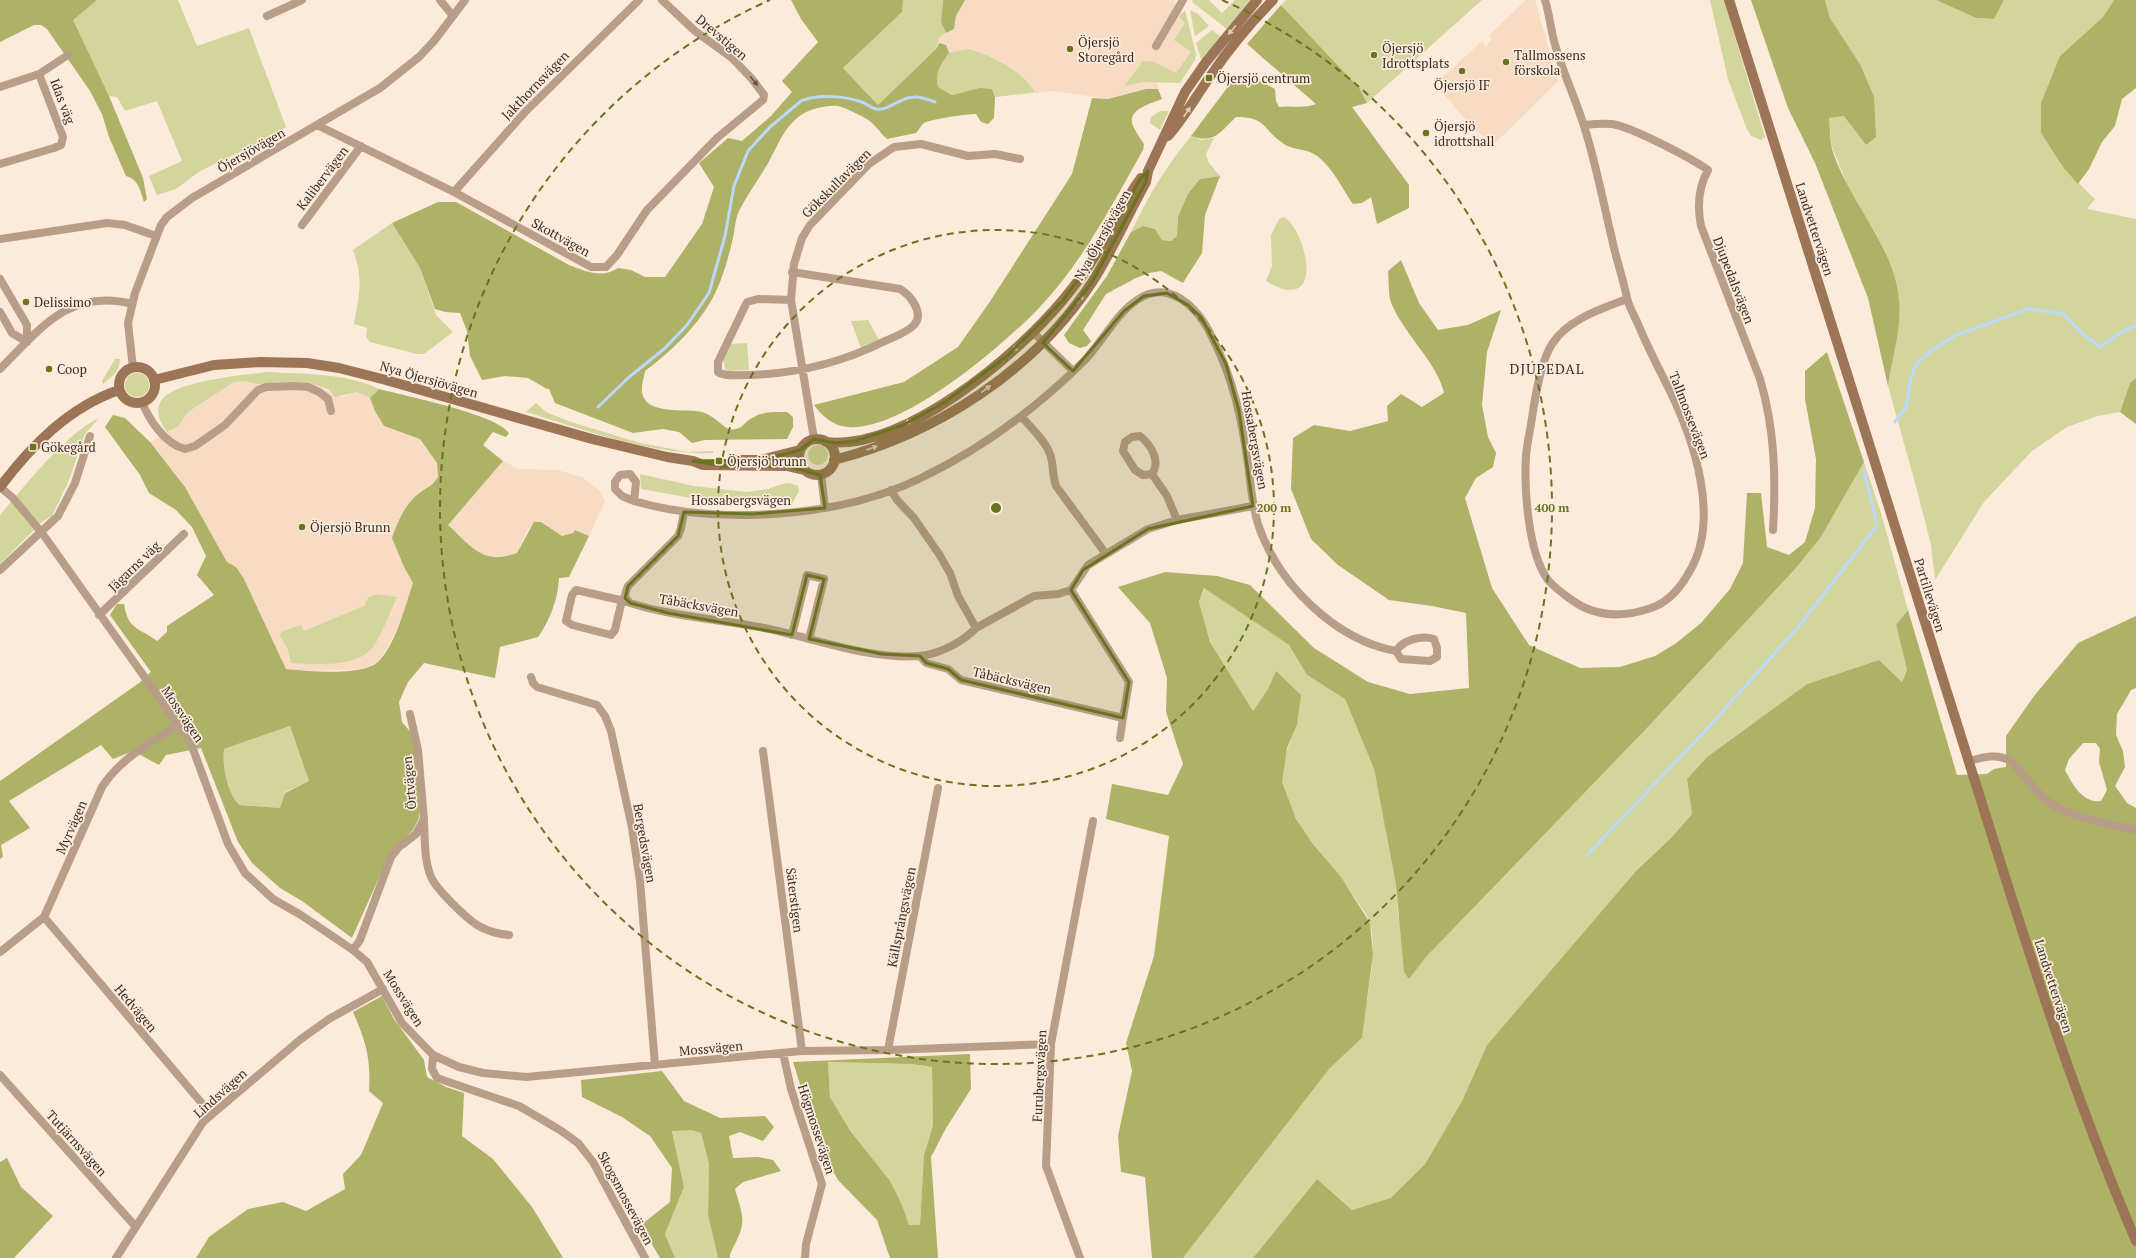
<svg xmlns="http://www.w3.org/2000/svg" width="2136" height="1258" font-family="'PT Serif',serif">
  <style>
    .built { fill: #f7dbc3 }
    .green { fill: #d2d69d }
    .forest { fill: #adb267; fill-rule: evenodd }
    .lines { fill: none; stroke-linecap: round; stroke-linejoin: round }
    .stream { stroke: #bdd8fd; stroke-width: 3 }
    .street { stroke: #b89d88; stroke-width: 8 }
    .secondary { stroke: #9c7556; stroke-width: 10 }
    .oneway { fill: #e4cdba }
    .oneway2 { fill: #64564a }
    .marked { fill: #6a741e; fill-opacity: 0.2; stroke: #6a741e; stroke-width: 3; stroke-linejoin: round }
    .ring { fill: none; stroke: #6a741e; stroke-width: 2; stroke-dasharray: 7 5 }
    .poi-dot { fill: #6a741e; stroke: #fceadb; stroke-width: 1.5 }
    .labels { text-anchor: middle; stroke-width: 3.5; stroke-linejoin: round; paint-order: stroke }
    .street-label { font-size: 13px; fill: #372f28; stroke: #fceadb }
    .poi-label { font-size: 13px; fill: #372f28; stroke: #fceadb; text-anchor: start }
    .neighbourhood-label { font-size: 14px; letter-spacing: 1px; fill: #372f28; stroke: #fceadb }
    .centre { fill: #6a741e; stroke: #fceadb; stroke-width: 2 }
    .ring-label { font-size: 12px; text-anchor: middle; font-weight: bold; fill: #6a741e; stroke: #fceadb; stroke-width: 3.5; stroke-linejoin: round; paint-order: stroke }
  </style>
  <rect width="100%" height="100%" fill="#fceadb"/>
  <!-- built -->
  <path class="built" d="M965,0H1173L1184,14L1194,58L1184,74L1157,83L1158,89H1146L1108,99L1053,91L995,97L992,89L939,67L941,45L939,43V38L954,29L956,16Z
    M1526,0H1535L1558,81L1494,144L1476,131L1439,89L1445,84L1442,78L1482,41L1486,46L1492,40L1489,35Z
    M244,381L257,384L295,382L313,384L341,397L357,392L370,398L375,411L403,431L420,439L437,463L438,477L432,487L422,491L400,516L392,538L404,567L413,583L402,618L389,644L378,662L363,669L309,671L286,669L244,579L236,567L227,562L185,487L150,442L178,427L188,412L234,382Z
    M503,461L519,469L557,470L582,477L599,490L605,501L589,536L575,530L573,533L562,536L553,530L528,528L517,553L505,557L490,558L478,553L448,525Z"/>
  <!-- green -->
  <path class="green" d="M97,0H178L197,46L249,28L286,127L269,138L200,171L176,189L157,195L149,176L182,161L157,101L125,111L117,97L109,96L72,19Z
    M903,0H943L941,22L946,33L939,38L937,48L878,105L843,68L902,12Z
    M1193,0H1209L1222,13L1235,0H1250L1227,29L1192,2Z
    M1286,0H1482L1367,103L1360,89L1281,5Z
    M1710,0H1724L1765,137L1761,140L1751,136L1746,127L1728,79Z
    M1825,0H1936L1976,18L1994,19L2003,0H2114L2103,17L2060,56L2041,133C2057,157 2073,179 2095,199L2087,209L2136,219V378L2130,383L2120,412L2098,416L2067,427L2032,451L1984,502L1935,580L1931,545L1917,490L1888,386L1899,320V298L1891,267L1877,235L1849,189L1832,147L1829,118L1844,115L1866,145L1860,64L1830,18Z
    M1185,10L1196,54L1195,60L1180,83L1143,82L1124,86L1143,61L1154,62L1176,73L1191,52L1174,40L1185,23L1179,17Z
    M1190,10L1198,14L1209,26L1195,36Z
    M1212,30L1221,37L1201,59L1196,43Z
    M968,49C992,55 1022,71 1035,92L995,97L992,89L963,92L952,95L938,87C935,72 941,64 949,53Z
    M1160,111H1169L1160,130L1150,123L1151,117Z
    M1191,136L1201,140L1214,138L1206,154L1209,163L1220,176L1200,179L1178,217L1177,237L1171,241L1162,240L1155,229L1143,226L1131,232C1149,195 1165,168 1191,136Z
    M1284,217C1304,229 1323,299 1283,289C1277,287 1271,284 1266,281L1272,266L1271,235L1279,219Z
    M392,223L420,268L436,315L453,332L424,354H417L370,342L366,337L367,328L354,324C359,294 364,279 353,250Z
    M868,320L879,340L861,348L851,321Z
    M747,343L749,370L730,371L725,369L723,359L731,344Z
    M115,359H120C120,372 112,376 103,384L102,381Z
    M267,372C302,374 347,373 379,389L370,398L357,392L335,397L328,389L313,384L295,382L257,384L244,381L234,382L188,412L178,427L167,432C161,423 154,412 161,401C173,381 245,375 267,372Z
    M125 385a12 12 0 1 1 24 0a12 12 0 1 1-24 0Z
    M536,403L546,412L568,421L640,443L688,452L713,451V453C656,456 582,429 526,412Z
    M99,418L85,434L69,480L52,516L43,521L0,564V515C25,486 65,434 99,418Z
    M808 455a10 10 0 1 1 20 0a10 10 0 1 1-20 0Z
    M1864,462L1881,513L1908,610L1896,625L1907,670L1902,682L1879,660L1807,684L1707,757L1687,779L1692,814L1671,838L1636,871L1487,1045L1462,1101L1425,1164L1391,1199L1352,1210L1317,1179L1253,1258H1183L1330,1068L1362,1038C1364,1006 1379,953 1370,924C1368,914 1358,904 1353,895C1329,859 1292,828 1282,783C1279,768 1291,739 1297,725L1276,671L1268,689L1253,711L1210,642L1199,602L1205,588L1289,645L1307,675L1345,699L1374,769L1396,885L1398,913L1409,979L1426,957L1647,728L1796,568L1821,537Z
    M640,474L694,486L747,492L768,489L782,484L790,483L798,486L799,491L792,504L780,506L777,499H697L641,489Z
    M377,594L397,597C390,612 384,630 375,644C360,669 316,664 291,663L288,650L280,636L281,632L301,625L304,631L364,606L368,598Z
    M290,726L309,781L285,792L280,808L239,805C227,792 222,766 224,749Z
    M828,1062L912,1064L932,1067L933,1125L924,1155L920,1225L909,1226L902,1205L851,1132L830,1097Z
    M672,1130H691L701,1133L709,1164L708,1215L718,1258H675L665,1234L684,1187Z"/>
  <!-- forest -->
  <path class="forest" d="M0,0H97L73,20L109,96L143,178L147,199L144,202C140,190 139,180 126,176L109,137L102,114L90,91L47,29L41,25H34L0,42Z
    M791,0H903L902,12L843,68L878,105L937,48L939,43L946,45L949,53C941,64 935,72 938,87L952,95L980,88L992,89L995,97L994,118L988,124L981,122L976,114C968,114 930,119 924,123C921,125 919,130 916,133L887,139C881,134 877,127 871,122C867,118 844,107 838,106C831,105 822,107 814,109C787,117 780,142 767,165C758,180 747,195 739,211C735,219 735,230 733,238C728,259 722,282 711,301C695,329 670,352 645,371C644,377 641,386 642,392C645,416 687,408 702,412C713,415 721,425 730,430C746,428 741,424 752,418C763,411 776,412 787,412L793,417V427L787,439L705,440L692,443L679,432L663,429L633,433L555,403L549,389H547L528,378L505,376L482,380L470,356L467,331L460,313L445,312L435,309L420,268L392,223L438,202H456L569,265C585,271 602,279 618,268L631,270L645,277H665L702,224L714,187L699,163L728,138L742,141L771,116L792,92L782,81L818,42L801,19Z
    M943,0H965L956,16L954,29L946,33L941,22Z
    M1751,0H1825L1830,18L1860,64L1874,97L1876,137L1866,145L1844,116L1829,118C1830,128 1830,139 1832,149C1848,201 1893,243 1899,299C1902,327 1892,358 1888,386L1868,298L1815,163L1788,108Z
    M1936,0H2003V2L1994,19L1976,18Z
    M2114,0H2136V88L2122,99L2115,126L2102,142L2089,169L2078,184L2063,167L2041,133V103L2060,56L2103,17Z
    M1281,5L1360,89L1367,103L1352,107L1409,185V208L1377,224L1371,197L1362,203L1353,204C1341,187 1330,161 1310,152C1302,149 1291,149 1284,144C1262,130 1268,117 1236,117C1220,132 1215,144 1191,136L1233,80C1251,76 1259,80 1275,89L1276,101L1279,107C1292,105 1303,109 1316,104L1247,44Z
    M1146,89H1158L1162,99C1150,104 1124,110 1134,128C1137,134 1141,139 1144,144L1143,150C1112,205 1082,263 1038,309C1001,347 902,432 848,427C833,426 822,416 814,405L904,382L958,347L989,303L1072,174L1092,98L1108,99Z
    M1220,176L1205,215L1202,253L1183,283L1161,271L1149,273L1136,278L1106,294L1083,330L1091,341L1087,346L1080,348L1069,343L1064,335L1107,276L1131,232L1143,226L1155,229L1162,240L1171,241L1177,236L1178,217L1188,194L1200,179Z
    M1401,260L1419,303L1438,330L1468,325L1501,310L1487,352L1482,405L1488,437L1496,453L1493,467L1476,478L1465,498L1492,588L1529,645L1580,668L1620,667L1655,656L1675,644L1701,623L1730,589L1743,563L1747,493H1761L1767,547L1789,555L1805,542L1815,508L1816,459L1805,399V371L1827,352L1864,462L1821,537L1796,568L1647,728L1426,957L1409,979L1404,972L1396,885L1374,769L1345,699L1307,675L1289,645L1204,588L1199,602L1210,642L1253,711L1268,689L1276,671L1301,695L1297,725L1287,748L1282,782L1296,819L1313,844L1341,877L1370,923L1373,954L1362,1038L1330,1068L1183,1258H1152L1145,1177L1121,1172L1118,1136L1132,1071L1126,1043L1154,956L1169,836L1106,819L1112,784L1168,795L1183,764L1166,712L1167,678L1150,623L1118,587L1165,572L1217,576L1250,585L1314,648L1368,682L1410,694L1469,688L1466,613L1432,606L1389,600L1338,565L1311,539L1291,489L1293,438L1314,425L1350,431L1388,421L1387,406L1401,394L1422,407L1444,393C1438,364 1405,335 1392,305C1388,296 1389,282 1388,271Z
    M2136,378V424L2120,412L2130,383Z
    M379,389C405,396 496,414 509,433L506,437L493,432L483,445L503,461L448,525C471,546 483,566 517,553L534,522H541L562,536L573,533L575,530L589,536L569,577L559,578C558,599 550,620 538,637L500,647L495,678L424,663L408,682L399,702L402,722L414,736L421,793L419,818L413,830L390,853L352,938L302,901L280,888L252,863L238,842L201,748L166,755L159,765L133,751L113,759L101,745L9,801L30,828L1,845L3,857L0,859V781L139,683L151,672L110,615L117,604H124C128,630 138,627 157,641L167,632V626L214,595L197,575L206,556L192,527L176,510L149,493L140,475L105,427L113,415L125,418L150,442L185,487L227,562L236,567L244,579L286,669C307,671 363,677 379,661C396,643 405,607 413,583L404,567L392,538C398,520 406,502 422,491C430,486 433,485 438,477L437,463L420,439L384,426L375,411L370,398ZM290,726L309,781L285,793L280,808L239,805C227,792 222,766 224,749Z
    M1908,610L1957,775L1987,774L1994,769L2006,767V736L2034,696L2078,643L2136,616V688L2131,690L2117,714L2116,735L2123,751L2125,767L2115,786L2127,803L2136,808V1258H1253L1317,1179L1352,1210L1391,1198L1425,1164L1462,1101L1487,1045L1636,871L1671,838L1692,814L1687,779L1707,757L1807,684L1879,660L1902,682L1907,670L1896,625ZM2083,743H2096L2100,749L2099,762L2107,790L2101,801C2082,803 2073,785 2065,770L2069,759Z
    M382,996L394,1019L424,1060L427,1077L446,1087L464,1093L462,1136L493,1159L532,1207L563,1258H196L209,1237L248,1209L283,1202L306,1211L345,1189L343,1174L361,1155L383,1103L369,1091C371,1058 366,1042 353,1012Z
    M970,1054L971,1089L946,1128L931,1157L938,1258H890L877,1220L838,1180L820,1148L793,1062ZM828,1062L912,1064L932,1067L933,1125L924,1155L920,1225H909L902,1205L890,1181L851,1132L830,1097Z
    M662,1071L684,1101L720,1118L765,1116L774,1127L763,1141L740,1132L729,1136L733,1158L758,1157L773,1160L781,1171L743,1182L735,1189C745,1222 746,1223 730,1254V1258H718L708,1215L709,1164L701,1133L691,1130L672,1131L684,1187L665,1234L675,1258H660L641,1225L670,1202L672,1168L650,1136L622,1117L582,1097L581,1080Z
    M7,1158L21,1187L53,1216L14,1258H0V1162Z"/>
  <g class="lines">
    <!-- stream -->
    <path class="stream" d="M598,407L628,378L664,349L687,325L709,293L725,236L734,186L748,151L770,127L801,101C817,94 845,96 862,102C867,104 871,108 876,109C889,111 900,97 914,97C920,96 928,100 935,102
      M1895,422L1906,407L1910,382L1916,364L1932,350L1954,336L2028,309L2064,314L2079,331L2100,347L2121,332L2136,326
      M1864,471L1877,524
      M1587,855L1706,730L1799,626L1875,528"/>
    <!-- street -->
    <path class="street" d="M440,0L453,16
      M1545,0C1550,16 1551,33 1556,48C1564,75 1576,100 1584,126C1596,163 1603,202 1612,239C1616,259 1623,278 1627,298C1629,307 1634,315 1638,324C1647,346 1658,367 1669,389C1694,440 1722,521 1688,574C1679,590 1666,604 1648,609C1620,618 1592,616 1569,598C1562,593 1554,587 1548,580C1528,553 1524,489 1526,456C1527,444 1530,431 1532,418C1535,397 1541,361 1552,344C1568,319 1601,309 1627,299
      M267,16L302,0
      M1156,46L1183,0
      M39,74L68,55
      M0,87L39,74L63,137L61,145L54,148L0,164
      M317,125L454,192L591,267H606L617,255L647,210L717,138L763,100L764,95L752,79L732,58L695,31L662,0
      M1584,125C1593,124 1603,123 1612,124C1632,127 1691,158 1708,170C1698,188 1697,206 1701,226L1760,379C1775,429 1776,479 1773,530
      M454,192L525,112L639,0
      M302,225L361,146
      M0,239L107,223L125,225L156,236
      M0,279L27,325V342
      M791,300L758,299L747,302L718,362V372C726,377 738,375 748,375C797,374 841,363 885,341C894,337 908,332 914,325C925,313 910,295 900,289L792,272
      M0,312L12,333L27,342
      M1033,332L1073,371
      M133,368L128,323L135,293L161,225L167,217L192,198L380,88L419,57L434,41L465,0
      M0,369C40,329 69,288 132,304
      M142,402C149,420 165,444 185,449L195,446L225,425L258,390L266,387L296,386L308,387L319,392L328,399L331,411
      M1021,416C1031,428 1045,440 1050,454C1054,465 1052,475 1056,486L1106,554
      M814,439L791,300L794,264L802,238L810,225L869,164L894,147L921,144L968,156L995,154L1020,159
      M821,474L825,508
      M1152,474L1143,475L1135,470L1123,451L1125,442L1132,437L1140,436C1151,445 1161,461 1152,474L1167,496L1177,520
      M0,487L12,497L42,533L190,741L228,844L245,873L273,899L301,915L353,950L367,962L402,1023L433,1055L459,1067L483,1073L526,1077L802,1051L888,1050L1051,1044
      M891,490L897,500L914,518L939,554L950,573L958,596L976,628L1034,596L1058,594L1071,590L1088,565L1148,529L1177,520L1253,506
      M634,501L622,496L615,489V482L620,475L630,474L636,482L634,501C719,526 842,517 921,478C981,449 1038,407 1085,360C1103,341 1115,315 1137,300C1146,294 1157,291 1167,293C1188,298 1204,319 1212,337C1233,378 1242,419 1248,464C1251,485 1252,507 1259,527C1279,584 1335,640 1396,651C1403,640 1421,635 1434,639L1437,648V657L1430,661L1401,659L1396,651
      M684,512L681,528L678,536L628,586C625,593 623,597 630,603C674,617 719,619 764,628C815,638 868,660 920,656C939,654 963,642 976,628
      M0,570L58,516L75,483L90,436
      M625,598L620,600L576,590L572,595L566,621L572,625L611,635L615,630L621,604L627,600
      M99,615L184,534
      M792,635L807,575L824,579L809,639
      M920,656L926,663L948,669L961,680L1123,718L1129,682L1071,590
      M531,677L533,683L537,687L597,705L605,716L611,731L632,828L640,881L655,1065
      M1120,738L1123,718
      M763,751L802,1051
      M1969,761C1984,757 1997,753 2011,761C2023,774 2033,789 2046,800C2067,817 2110,824 2136,830
      M424,822C425,840 424,860 431,877C437,890 465,917 477,925C487,931 498,934 509,935
      M44,917L211,1114
      M353,950L360,940L391,857L399,847L416,834L424,819L418,750L410,714
      M0,952L44,917L102,787C120,759 150,743 178,725
      M888,1050L938,788
      M783,1053L791,1089L822,1184L806,1244L805,1258
      M433,1055L432,1069L437,1078L519,1106L560,1130L578,1143L593,1162L645,1258
      M0,1075L136,1227
      M116,1258L203,1122L301,1039L329,1019L383,989
      M1080,1258L1046,1166L1051,1044L1093,821"/>
    <!-- secondary -->
    <path class="secondary" d="M1729,0C1802,230 1874,459 1946,689C2005,875 2059,1062 2136,1241
      M1168,136C1184,118 1195,98 1209,78C1228,50 1249,24 1273,0
      M119 385a18 18 0 1 1 36 0a18 18 0 1 1-36 0Z
      M154,380L214,365L260,362L307,363L339,368L386,380L592,439L667,457L693,461L703,465L787,466L804,470
      M799 457a18 18 0 1 1 36 0a18 18 0 1 1-36 0Z
      M826,442C904,451 1016,356 1062,301C1077,283 1093,261 1104,241C1117,221 1126,197 1141,178
      M734,460H761L800,450
      M834,460C936,434 1033,371 1091,284C1112,252 1127,216 1146,182L1148,171L1185,92L1206,62L1257,0
      M0,487C31,446 69,407 119,390"/>
  </g>
  <!-- one-way arrows -->
  <defs><path id="oneway-solid" d="M-6-.8H1V-3.2L6.5 0L1 3.2V.8H-6Z"/></defs>
  <g class="oneway">
    <use href="#oneway-solid" transform="translate(1232 30) rotate(130)"/>
    <use href="#oneway-solid" transform="translate(1187 112) rotate(-56)"/>
    <use href="#oneway-solid" transform="translate(1080 299) rotate(-54)"/>
    <use href="#oneway-solid" transform="translate(1017 347) rotate(137)"/>
    <use href="#oneway-solid" transform="translate(986 389) rotate(-37)"/>
    <use href="#oneway-solid" transform="translate(910 421) rotate(153)"/>
    <use href="#oneway-solid" transform="translate(872 448) rotate(-20)"/>
  </g>
  <use class="oneway2" href="#oneway-solid" transform="translate(754 81) rotate(51)"/>
  <!-- marked area -->
  <path class="marked" d="M1148,171L1146,182L1091,284L1043,343L1073,371L1124,311L1144,296L1167,293L1188,305L1201,317L1226,364L1239,411L1253,506L1148,529L1083,570L1071,590L1129,682L1123,718L961,680L948,669L926,663L920,656L882,654L809,639L824,579L807,575L792,635L668,613L630,603L625,598L628,586L678,536L684,512L753,514L825,508L820,475L787,466H725L693,461L761,460L800,450L814,439L835,443L855,441L903,425L945,402L1008,355L1063,300L1104,243L1140,179Z"/>
  <!-- distance rings -->
  <g class="ring">
    <circle cx="996" cy="508" r="278"/>
    <path d="M1222 0A556 556 0 1 1 770 0"/>
  </g>
  <!-- markers -->
  <g class="poi-dot">
    <circle cx="1070" cy="49" r="4"/>
    <circle cx="1374" cy="55" r="4"/>
    <circle cx="1506" cy="62" r="4"/>
    <circle cx="1462" cy="71" r="4"/>
    <rect x="1205" y="74" width="8" height="8" rx="2"/>
    <circle cx="1426" cy="133" r="4"/>
    <circle cx="26" cy="302" r="4"/>
    <circle cx="49" cy="369" r="4"/>
    <rect x="29" y="443" width="8" height="8" rx="2"/>
    <rect x="715" y="457" width="8" height="8" rx="2"/>
    <circle cx="302" cy="527" r="4"/>
  </g>
  <g class="labels">
    <!-- street labels -->
    <g class="street-label">
      <text transform="translate(722 37) rotate(40)" y="5">Drevstigen</text>
      <text transform="translate(535 85) rotate(-46)" y="5">Jakthornsvägen</text>
      <text transform="translate(63 101) rotate(69)" y="5">Idas väg</text>
      <text transform="translate(251 150) rotate(-30)" y="5">Öjersjövägen</text>
      <text transform="translate(322 178) rotate(-53)" y="5">Kalibervägen</text>
      <text transform="translate(836 183) rotate(-45)" y="5">Gökskullavägen</text>
      <text transform="translate(1815 229) rotate(72)" y="5">Landvettervägen</text>
      <text transform="translate(1102 235) rotate(-61)" y="5">Nya Öjersjövägen</text>
      <text transform="translate(561 237) rotate(29)" y="5">Skottvägen</text>
      <text transform="translate(1734 280) rotate(69)" y="5">Djupedalsvägen</text>
      <text transform="translate(429 379) rotate(16)" y="5">Nya Öjersjövägen</text>
      <text transform="translate(1690 415) rotate(69)" y="5">Tallmossevägen</text>
      <text transform="translate(1255 440) rotate(80)" y="5">Hossabergsvägen</text>
      <text x="741" y="505">Hossabergsvägen</text>
      <text transform="translate(134 566) rotate(-44)" y="5">Jägarns väg</text>
      <text transform="translate(1930 595) rotate(73)" y="5">Partillevägen</text>
      <text transform="translate(699 605) rotate(10)" y="5">Tåbäcksvägen</text>
      <text transform="translate(1012 680) rotate(13)" y="5">Tåbäcksvägen</text>
      <text transform="translate(183 714) rotate(56)" y="5">Mossvägen</text>
      <text transform="translate(409 783) rotate(-95)" y="5">Örtvägen</text>
      <text transform="translate(71 827) rotate(-66)" y="5">Myrvägen</text>
      <text transform="translate(645 843) rotate(80)" y="5">Bergedsvägen</text>
      <text transform="translate(795 900) rotate(83)" y="5">Säterstigen</text>
      <text transform="translate(901 917) rotate(-79)" y="5">Källsprångsvägen</text>
      <text transform="translate(2054 986) rotate(72)" y="5">Landvettervägen</text>
      <text transform="translate(404 998) rotate(58)" y="5">Mossvägen</text>
      <text transform="translate(136 1008) rotate(50)" y="5">Hedvägen</text>
      <text transform="translate(711 1048) rotate(-5)" y="5">Mossvägen</text>
      <text transform="translate(1039 1076) rotate(-87)" y="5">Furubergsvägen</text>
      <text transform="translate(220 1093) rotate(-42)" y="5">Lindsvägen</text>
      <text transform="translate(817 1129) rotate(72)" y="5">Högmossevägen</text>
      <text transform="translate(77 1143) rotate(48)" y="5">Tutjärnsvägen</text>
      <text transform="translate(626 1198) rotate(62)" y="5">Skogsmossevägen</text>
    </g>
    <!-- poi labels -->
    <g class="poi-label">
      <text x="1078" y="47">Öjersjö<tspan x="1078" dy="15">Storegård</tspan></text>
      <text x="1382" y="53">Öjersjö<tspan x="1382" dy="15">Idrottsplats</tspan></text>
      <text x="1514" y="60">Tallmossens<tspan x="1514" dy="15">förskola</tspan></text>
      <text x="1217" y="83">Öjersjö centrum</text>
      <text x="1462" y="90" text-anchor="middle">Öjersjö IF</text>
      <text x="1434" y="131">Öjersjö<tspan x="1434" dy="15">idrottshall</tspan></text>
      <text x="34" y="307">Delissimo</text>
      <text x="57" y="374">Coop</text>
      <text x="41" y="452">Gökegård</text>
      <text x="727" y="466">Öjersjö brunn</text>
      <text x="310" y="532">Öjersjö Brunn</text>
    </g>
    <!-- neighbourhood labels -->
    <g class="neighbourhood-label">
      <text x="1547" y="374">DJUPEDAL</text>
    </g>
  </g>
  <circle cx="996" cy="508" r="6" class="centre"/>
  <g class="ring-label">
    <text x="1274" y="512">200 m</text>
    <text x="1552" y="512">400 m</text>
  </g>
</svg>
